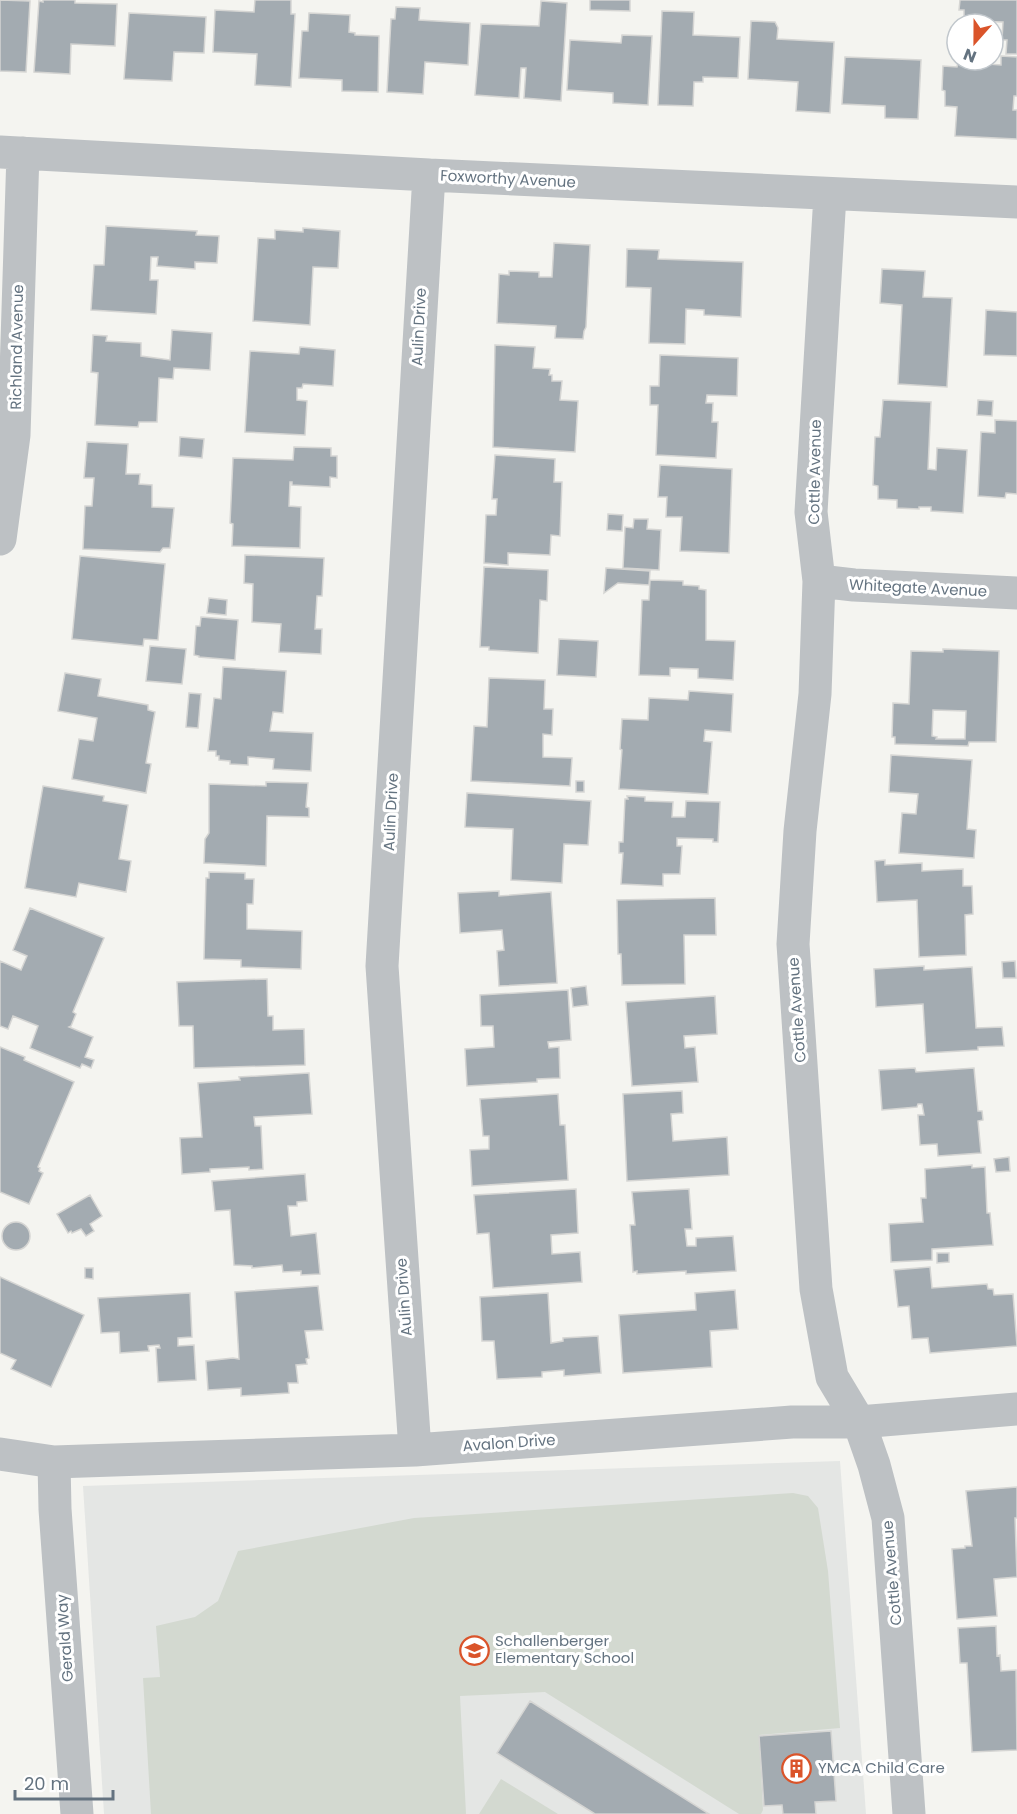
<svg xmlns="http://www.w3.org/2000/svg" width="1017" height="1814" font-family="Poppins,sans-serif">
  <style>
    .built { fill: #e4e6e4 }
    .green { fill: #d3d9d0 }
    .building { fill: #a3abb1; stroke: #d5d5d3; stroke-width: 1.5; fill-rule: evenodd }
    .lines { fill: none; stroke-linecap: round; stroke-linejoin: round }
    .minor { stroke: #bdc1c4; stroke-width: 33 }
    .labels { text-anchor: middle; stroke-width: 6; stroke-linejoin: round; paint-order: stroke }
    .street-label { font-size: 15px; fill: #647380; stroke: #fff }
    .poi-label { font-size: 15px; fill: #647380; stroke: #fff; text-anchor: start }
  </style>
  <rect width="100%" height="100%" fill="#f4f4f0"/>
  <!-- built -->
  <path class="built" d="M840,1461L866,1814H104L83,1486Z"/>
  <!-- green -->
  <path class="green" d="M793,1493L808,1496L818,1508L828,1571L840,1728L759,1735L763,1810L761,1814H739L545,1692L460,1696L466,1814H151L143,1678L160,1677L156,1626L195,1617L218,1601L238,1551L414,1518Z
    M501,1779L558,1814H479Z"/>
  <!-- building -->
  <path class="building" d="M0,0L30,1L26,72L0,71Z
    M43,0H75V3L117,4L115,46L71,44L70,74L34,72L39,1L43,2Z
    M255,0H291V14H295L291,87L255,85L257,54L213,52L215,10L254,12Z
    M590,0H630V11L590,10Z
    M960,0H1017V54H1006L1007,40H1002L1003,22L970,21L969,18H964V10H959Z
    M541,1L567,3L561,101L524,98L526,68H521L519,98L475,95L481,24L539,26Z
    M396,7L420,8L419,20L470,23L468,65L425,62L423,94L387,92L391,19H395Z
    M662,11L694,12L693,35L740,37L738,78L703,77V82H694L693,106L658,105Z
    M129,13L206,17L204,53L174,52L172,81L124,79Z
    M309,13L350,15L349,32L355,33V35L379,36L378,92L342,91V80L299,78L302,31H308Z
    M751,21L775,22L778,28L777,39L834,42L830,113L796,111L798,82L748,79Z
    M622,35L652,36L648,105L613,103V93L567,90L570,40L621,43Z
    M1001,56L1017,57V96H1014L1013,110H1017V139L955,136L957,107L945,106V91L942,90L943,66L957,67L958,62L1001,65Z
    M845,57L921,60L918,119L885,118V106L842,104Z
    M106,226L197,231L196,235L219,236L217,263L195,262V269L157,266L158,257H151L150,280H158L156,314L91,310L94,265H104Z
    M303,228L340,231L338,268L313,267L310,325L253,321L258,238L275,239V230L303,232Z
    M554,243L590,245L586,327L584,331L583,339L555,338L556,326L497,323L499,274L509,275V271L539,272V277H552Z
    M627,249L659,250L658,259L743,262L741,317L704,315V310L686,309L685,344L649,343L651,288L626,287Z
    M882,269L925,271L923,297L952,298L947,387L898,384L902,305L880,303Z
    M986,310L1017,312V356L984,355Z
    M172,330L212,333L210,370L174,368L173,379L159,378L157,422H139L138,427L95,425L98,373L91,372L93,335L107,336L106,341L141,343V356L170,360Z
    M495,345L535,347L533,368L550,369L549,375H552V381H562L560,400L578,401L575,452L493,447Z
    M300,347L335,350L333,386L303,384L302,388H297V400L307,401L305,435L245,432L250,351L299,354Z
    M660,355L738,358L737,396L707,395L706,403H713L712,422H718L716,458L656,455L658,405H650V386H659Z
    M883,400L931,402L928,469L936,470L937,448L967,450L963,513L931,511V507H919V509L897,508V500L878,499V486L873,485L875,437H880Z
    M978,400L993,401L992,416L977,415Z
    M995,420L1017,421V494L1006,493L1005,498L978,496L981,432L995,433Z
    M180,437L204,439L202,458L179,456Z
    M87,442L128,444L126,474H140L139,484L152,485V507L174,508L170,548H163L160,552L83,549L85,506H92L94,478H84Z
    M294,447L331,448V456H337V478L330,477V487L292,485V482H290L289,506L301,507L300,548L232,546L233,524L230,523L233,458L293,460Z
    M495,455L555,459L554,482H562L560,536L551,535L550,555L508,553V565L484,563L486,515H496L497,499H492Z
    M660,465L732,469L729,553L680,551L682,517H666L667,497H658Z
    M608,514L623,515L622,531L607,530Z
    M634,519H648L647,529L661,530L659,570L623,568L625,527L633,528Z
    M245,555L324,558L322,596H317L315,629H322L321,654L279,652L281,624L252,622L253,584L244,583Z
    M80,556L165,564L158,640L144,639L143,646L72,639Z
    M484,567L548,570L547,601L540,600L538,653L489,650V647H480Z
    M606,568L650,571L649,585L618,583L604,593Z
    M650,580L683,581V585L699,586V589L706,590V640L735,641L733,680L698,678V669L670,668V676L639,675L642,600H649Z
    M209,598L227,600L226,615L207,613Z
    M201,617L238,620L235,660L199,657V656L194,655L196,626H200Z
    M559,639L598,641L596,677L557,675Z
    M150,646L186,649L182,684L146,681Z
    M943,649L999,651L996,742H969L968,746L895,744V737H892L893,703L909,704L911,651L943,652ZM933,710L966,711L965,739H936L937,737L932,736Z
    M223,667L286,671L283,713L273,712L270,731L313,733L311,771L273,769L274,759L248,757V765L230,764V761L219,760V756H216V751H208L214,698L221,699Z
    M65,673L101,679L98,696L148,705V710L155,712L146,763L151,764L146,793L72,779L79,739L93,741L97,718L58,711Z
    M489,678L545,680L544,709H553L552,735L543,734V757L572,758L570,786L471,781L474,726L487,727Z
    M689,691L733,694L731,732L705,730L704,741L712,742L708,794L619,789L622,750L620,749L622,719L648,720L649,698L688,700Z
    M189,693L201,694L198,728L186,727Z
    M891,755L972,760L967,829L976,830L974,858L899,853L902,813L916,814L918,794L889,792Z
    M576,781H584V792H576Z
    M266,782L308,783L306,807L309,808V817L267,816L266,866L204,863L205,839L209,833V784L266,786Z
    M43,786L104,796L103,801L128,805L119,859L131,861L126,892L79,883L76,897L25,888Z
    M467,793L591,801L588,845L564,844L562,883L511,880L513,829L465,827Z
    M627,796L645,797V801L673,802L672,817H685L686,801L720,802L718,842H713V839L677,838V846H682L680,874H663V886L621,884L623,853H619V842H623L625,799H628Z
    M885,860V865L922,863V871L963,869V886H972L973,914L965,915L966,955L919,957L917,900L877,902L875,861Z
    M209,872L245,873V879H254L253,904H247V929L302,931L301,969L241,967V960L204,959L206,878H209Z
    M499,891V896L551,892L557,983L499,986L497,951L504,950L502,930L460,933L458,893Z
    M715,898L716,935H684L685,984L622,985L621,954H618L617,900Z
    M30,908L104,938L73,1012L76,1014L71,1026L69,1027L93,1037L85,1057L94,1060L91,1068L82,1064L80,1068L30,1048L38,1026L13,1016L8,1029L0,1026V961L21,970L27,956L13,950Z
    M1015,961L1016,978H1003L1002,962Z
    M924,966V970L972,967L976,1028L1002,1027L1004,1046L978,1047V1050L926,1053L923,1004L876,1007L874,969Z
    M267,979L268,1016H273V1030L304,1029L305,1065L194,1068L193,1026H179L177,982Z
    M586,986L588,1005L573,1007L571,988Z
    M568,990L571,1040L548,1042L549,1048L559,1047L560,1078L537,1079V1082L467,1086L465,1049L494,1047L493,1026H481L480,995Z
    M715,996L717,1034L684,1036L685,1048L695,1047L698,1082L632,1086L626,1002Z
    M0,1047L25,1057L24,1060L74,1082L38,1167L40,1168L39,1171L43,1173L29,1204L0,1192Z
    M915,1068L916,1072L974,1068L978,1111H982L983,1120L978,1121L981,1153L938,1156L937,1144L920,1145L918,1115H924L922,1104H918L917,1107L882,1110L879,1070Z
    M309,1073L312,1114L254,1117L255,1126H261L263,1169L249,1170V1167L210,1169V1172L182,1174L180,1138L202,1137L198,1083L240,1080L239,1077Z
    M682,1091L683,1113L671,1114L673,1141L727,1137L729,1175L627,1181L623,1094Z
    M558,1094L560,1125H565L568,1180L472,1186L470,1150L489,1149V1136H483L480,1099Z
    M1009,1157L1010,1171L996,1172L994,1159Z
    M972,1165V1168L985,1167L987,1213H990L993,1245L932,1249V1260L891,1262L889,1224L923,1222L921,1198H926L925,1169Z
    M305,1174L307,1201L297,1202V1206H288L291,1236L316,1233L320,1274L301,1275V1271L283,1272L282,1265L252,1268V1266L234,1265L230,1210L215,1211L212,1181Z
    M576,1189L578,1233L551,1235L552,1254L580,1252L582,1282L493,1288L489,1233L477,1234L474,1195Z
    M689,1189L692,1229H685L687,1246H696V1238L733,1236L736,1271L686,1274V1271L637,1274V1271L633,1272L630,1225H635L632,1192Z
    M90,1195L102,1216L90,1224L94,1231L86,1236L81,1229L72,1233L71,1231L68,1233L57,1214Z
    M2 1236a14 14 0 1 1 28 0a14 14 0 1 1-28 0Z
    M937,1253H949V1262L937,1263Z
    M930,1267L932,1288L987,1284L988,1289H993L994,1295L1013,1294L1017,1346L930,1353L928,1338L912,1339L909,1306L898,1307L894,1270Z
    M85,1268H93V1279L85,1278Z
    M0,1277L84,1315L51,1387L11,1369L16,1360L0,1353Z
    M318,1286L323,1330L305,1331L309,1358L306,1359L307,1364L296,1365L298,1383H288L289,1393L241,1396V1388L208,1390L206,1361L233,1358L239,1359L235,1292Z
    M735,1290L738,1329L710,1331L712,1367L623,1373L619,1315L696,1310L695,1293Z
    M190,1293L192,1337L178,1338V1346L194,1345L196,1380L158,1382L156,1348H160L159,1345L148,1346L149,1351L120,1353L119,1332L101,1333L98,1298Z
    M548,1293L551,1343L563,1341V1338L598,1336L601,1373L564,1376V1370L542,1372V1377L497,1379L494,1341H482L480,1297Z
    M1017,1487V1518H1015L1017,1577L994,1579L997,1616L957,1619L952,1549L965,1548V1546H972L966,1491Z
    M996,1626L997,1656L1000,1655L1001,1671L1016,1670L1017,1750L972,1752L967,1663H960L958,1628Z
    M530,1701L709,1814H595L497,1753Z
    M831,1731L836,1801L815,1802L816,1814H783L782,1805L764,1806L759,1736Z"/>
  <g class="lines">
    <!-- minor -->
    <path class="minor" d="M0,152L429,175L1017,202
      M830,195L811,512L819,581L815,694L800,831L793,944L816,1289L832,1377L859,1422L874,1465L888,1518L909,1814
      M0,539L14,435L23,153
      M819,581L854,585L1017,593
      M415,1450L382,966L429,175
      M0,1454L54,1462L415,1450L792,1422H859L1017,1409
      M54,1462L55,1509L77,1814"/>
  </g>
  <!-- icons -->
  <defs>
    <symbol id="school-ring" viewBox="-11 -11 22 22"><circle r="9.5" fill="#fff" stroke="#da542a" stroke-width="1.5"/><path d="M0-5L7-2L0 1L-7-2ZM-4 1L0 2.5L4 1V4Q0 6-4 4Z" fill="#da542a"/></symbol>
    <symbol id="building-ring" viewBox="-11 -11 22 22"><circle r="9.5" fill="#fff" stroke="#da542a" stroke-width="1.5"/><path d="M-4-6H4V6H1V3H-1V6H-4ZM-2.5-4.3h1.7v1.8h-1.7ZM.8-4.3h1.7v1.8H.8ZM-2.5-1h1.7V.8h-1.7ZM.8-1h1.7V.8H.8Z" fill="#da542a"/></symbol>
  </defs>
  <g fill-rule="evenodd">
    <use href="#school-ring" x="458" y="1634" width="33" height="33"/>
    <use href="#building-ring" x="780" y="1752" width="33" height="33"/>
  </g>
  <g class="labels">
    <!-- street labels -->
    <g class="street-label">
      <text transform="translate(508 179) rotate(3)" y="5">Foxworthy Avenue</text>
      <text transform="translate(419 327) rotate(-87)" y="5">Aulin Drive</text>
      <text transform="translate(17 347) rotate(-89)" y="5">Richland Avenue</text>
      <text transform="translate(815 472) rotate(-89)" y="5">Cottle Avenue</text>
      <text transform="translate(918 588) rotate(3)" y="5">Whitegate Avenue</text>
      <text transform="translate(391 812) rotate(-87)" y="5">Aulin Drive</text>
      <text transform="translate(797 1010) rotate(-94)" y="5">Cottle Avenue</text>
      <text transform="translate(404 1297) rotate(-94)" y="5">Aulin Drive</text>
      <text transform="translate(509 1443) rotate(-4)" y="5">Avalon Drive</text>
      <text transform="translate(892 1573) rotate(-95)" y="5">Cottle Avenue</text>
      <text transform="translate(65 1638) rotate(-94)" y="5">Gerald Way</text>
    </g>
    <!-- poi labels -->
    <g class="poi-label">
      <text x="495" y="1646">Schallenberger<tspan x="495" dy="17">Elementary School</tspan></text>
      <text x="818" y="1773">YMCA Child Care</text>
    </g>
  </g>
  <!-- north arrow -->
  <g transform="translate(975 42) rotate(201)"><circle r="28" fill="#ffffff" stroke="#c1c7cc" stroke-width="1.5"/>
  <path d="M0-4.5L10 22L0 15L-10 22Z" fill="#da542a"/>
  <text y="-9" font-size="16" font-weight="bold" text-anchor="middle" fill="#647380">N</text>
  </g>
  <!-- scale -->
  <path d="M15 1790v9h98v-9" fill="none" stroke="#647380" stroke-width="3"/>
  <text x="24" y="1790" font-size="18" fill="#647380" stroke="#ffffff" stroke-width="4.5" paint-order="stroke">20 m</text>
</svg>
